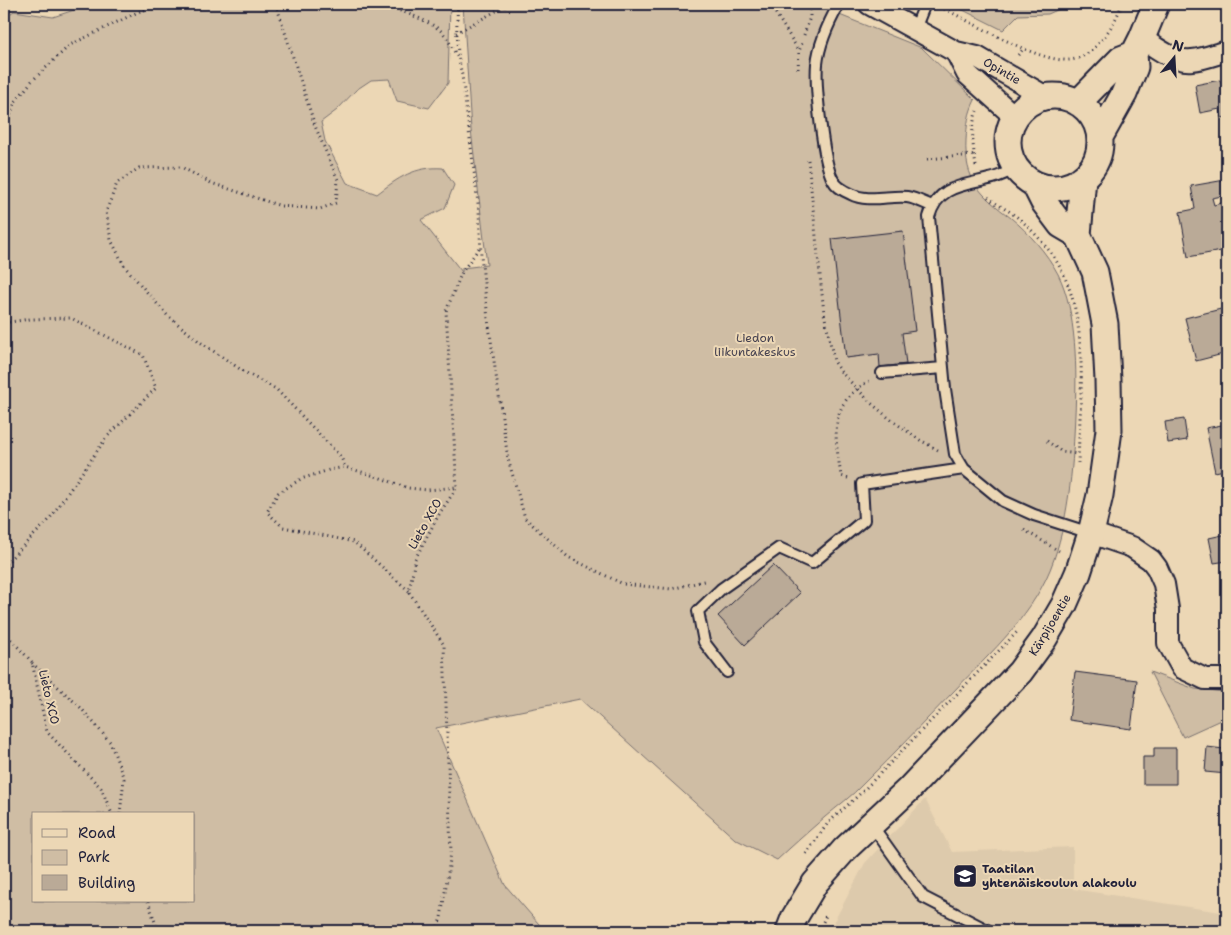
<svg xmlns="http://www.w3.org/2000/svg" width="1231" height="935" font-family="'Shantell Sans',sans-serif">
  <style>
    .built { fill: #ddcaac }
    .green { fill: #cfbda4; stroke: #787070; fill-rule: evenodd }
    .building { fill: #baaa97; stroke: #22223b }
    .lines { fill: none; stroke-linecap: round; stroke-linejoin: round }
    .service-casing { stroke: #22223b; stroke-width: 14 }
    .minor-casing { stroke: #22223b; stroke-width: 24 }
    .tertiary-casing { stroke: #22223b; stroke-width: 29 }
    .path { stroke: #22223b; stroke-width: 3; stroke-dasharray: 1 4; stroke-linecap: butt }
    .service { stroke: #ecd7b5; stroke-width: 10 }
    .minor { stroke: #ecd7b5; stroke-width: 20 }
    .tertiary { stroke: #ecd7b5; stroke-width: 25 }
    .labels { text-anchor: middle; stroke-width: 4; stroke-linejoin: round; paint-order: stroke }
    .street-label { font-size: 12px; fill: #22223b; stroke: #ecd7b5 }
    .park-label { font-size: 12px; fill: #454150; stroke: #ecd7b5 }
    .poi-label { font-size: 12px; font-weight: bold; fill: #22223b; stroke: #ecd7b5; text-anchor: start }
  </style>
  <rect width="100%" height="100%" fill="#ecd7b5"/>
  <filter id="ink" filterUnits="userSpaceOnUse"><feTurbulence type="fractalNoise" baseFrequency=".02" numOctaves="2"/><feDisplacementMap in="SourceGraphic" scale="10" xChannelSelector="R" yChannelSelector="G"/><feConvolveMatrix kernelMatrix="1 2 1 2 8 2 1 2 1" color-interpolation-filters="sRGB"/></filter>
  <g filter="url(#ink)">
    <!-- built -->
    <path class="built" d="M925,799L952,852L1073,847V889L1227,913V931H829L865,863Z"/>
    <!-- green -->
    <path class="green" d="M92,4H450L448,83L429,108L397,101L389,79L371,80L356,90L337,110L321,122L325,141L347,183L377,194C398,178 415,166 443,168L454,185L445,208L421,220L462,272V268L487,265L471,130L463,4H812L922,48L975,100C968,114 967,125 966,140C964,181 981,195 1011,218C1029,233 1047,253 1058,274C1077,311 1077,373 1075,414C1073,462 1070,512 1054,559C1036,613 991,652 953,692C923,723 894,754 863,784C852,796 838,806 825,817C809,831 793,845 777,860L735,839L580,699L436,728L505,885L545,931H4V18L14,11L53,17ZM34,814H194V901H34Z
      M951,4H1064V7L1048,14L1018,15L1003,30Z
      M1150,672L1195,689L1227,692V717L1183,737Z"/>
    <!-- building -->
    <path class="building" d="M1220,80L1222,87L1227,86V117L1222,118L1220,109L1200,113L1195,85Z
      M1225,180L1227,195L1212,198L1214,205L1221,203L1227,237V250L1188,257L1180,212L1195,209L1191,186Z
      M903,231L915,331L902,333L906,364L880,367L879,354L846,358L832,239Z
      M1221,309L1227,334V372L1223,354L1196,361L1185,318Z
      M1184,419L1187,440L1168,443L1165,422Z
      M1227,424V484L1224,470L1215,472L1206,428Z
      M1227,534V561L1214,563L1209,538Z
      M773,565L800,593L745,645L718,616Z
      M1075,672L1137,680L1131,729L1069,720Z
      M1207,747L1224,749L1223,762H1227V774L1205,772Z
      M1154,748H1176V784H1143V757H1154Z"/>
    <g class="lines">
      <defs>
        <path id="service" d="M839,4C829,22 819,44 817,64C815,85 823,163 833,180C836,186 844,191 851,194C868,203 889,195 907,197C915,198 924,203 932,206
          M915,29L925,4
          M1015,169C1008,172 1000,176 993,178C965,186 938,184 929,217L945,389L955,454L964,469L1003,501L1034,515L1090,533
          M882,373L943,368
          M727,672L704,642L698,611L721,589L779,548L812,563L864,520L862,484L964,469
          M871,824L923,897L989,931"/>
        <path id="minor" d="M869,4L956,52L977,57L1046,97
          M1142,38C1156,48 1174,62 1192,60C1204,59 1216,54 1227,51
          M956,52L967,74L1015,117
          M1091,533L1132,547L1151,560L1157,568L1164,584L1168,609V643L1182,668L1205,679H1227"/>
        <path id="tertiary" d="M1008 142a46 46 0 1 1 92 0a46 46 0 1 1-92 0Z
          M1078,103L1121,59L1134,54
          M1100,137L1124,94L1135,67L1134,54L1142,38L1156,4
          M1035,185L1043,201L1061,225L1078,235
          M789,931L794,918L815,883L845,849L909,789L1020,672L1044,639L1064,605L1078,573L1091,533L1100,495L1109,430L1108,380L1105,324L1095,272L1078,235L1083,178"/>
      </defs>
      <!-- service casing -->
      <use href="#service" class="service-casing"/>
      <!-- minor casing -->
      <use href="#minor" class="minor-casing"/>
      <!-- tertiary casing -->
      <use href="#tertiary" class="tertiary-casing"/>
      <!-- path -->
      <path class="path" d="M276,4L315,126L338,180L336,203L320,209L281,206L211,183L181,167L139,168L117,183L106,212L111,240L125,267L167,315L200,342L246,373L276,389L341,457L345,467
        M376,4C394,8 427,19 441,31C448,37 453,50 458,58
        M458,4C456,28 456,51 462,75L479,211L481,255L488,319L508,459L525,518L568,557L623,584L671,589L704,581
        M765,4L773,9L793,4
        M940,7C972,21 1037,63 1070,60C1095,58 1115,24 1122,4
        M773,9L799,51
        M456,33L509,4
        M804,35L810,17V4
        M1018,55L1024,48
        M798,69L799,51L803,41
        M4,134L15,102L32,81L70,45L138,12L161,4
        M927,159L974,155
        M808,160L824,313L834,361L841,372L871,403L890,419L920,440L938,450
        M976,166C973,148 970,127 977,111
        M988,197C995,204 1005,208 1013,214C1026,223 1038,237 1048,249C1093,306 1080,396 1078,463
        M4,323L30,319L71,318L143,355L156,388L107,437L48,521L4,565V569
        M1047,441L1062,452L1078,454
        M848,478L841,476C835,435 827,405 869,381
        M1024,530L1059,551
        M409,591L354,542L283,527L267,512L278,493L301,479L329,470L345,467L378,477L408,488L428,490L457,487
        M4,632L32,662L47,732L101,788L112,814
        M32,663L81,708L110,742L124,779L120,814
        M806,854L828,823L863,791L1018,631
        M148,901L158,931
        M436,931L441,918L451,853L444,645L409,592L415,559L438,516L457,487L446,311L462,272L481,245
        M819,931L827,913"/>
      <!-- service -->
      <use href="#service" class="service"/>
      <!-- minor -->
      <use href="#minor" class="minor"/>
      <!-- tertiary -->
      <use href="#tertiary" class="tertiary"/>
    </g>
  </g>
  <!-- icons -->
  <defs>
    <symbol id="school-square" viewBox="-11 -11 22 22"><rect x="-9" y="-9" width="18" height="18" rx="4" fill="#22223b" stroke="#ecd7b5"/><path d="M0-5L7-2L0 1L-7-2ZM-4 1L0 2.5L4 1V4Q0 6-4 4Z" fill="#fff"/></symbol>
  </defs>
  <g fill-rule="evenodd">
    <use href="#school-square" x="951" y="862" width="28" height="28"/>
  </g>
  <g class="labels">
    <!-- street labels -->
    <g class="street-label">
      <text transform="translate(1002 71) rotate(30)" y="4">Opintie</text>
      <text transform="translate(425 524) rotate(-61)" y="4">Lieto XCO</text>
      <text transform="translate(1050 625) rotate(-59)" y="4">Kärpijoentie</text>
      <text transform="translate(49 697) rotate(77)" y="4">Lieto XCO</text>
    </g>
    <!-- park labels -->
    <g class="park-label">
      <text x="755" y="342">Liedon<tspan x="755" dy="14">liikuntakeskus</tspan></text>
    </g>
    <!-- poi labels -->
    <g class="poi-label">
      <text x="982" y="873">Taatilan<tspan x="982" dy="14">yhtenäiskoulun alakoulu</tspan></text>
    </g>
  </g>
  <!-- margin -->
  <rect width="1231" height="935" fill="none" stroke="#ecd7b5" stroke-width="20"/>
  <rect x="10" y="10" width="1211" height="915" fill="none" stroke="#22223b" stroke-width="2" filter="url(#ink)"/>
  <!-- legend -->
  <rect x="32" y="812" width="162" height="90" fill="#ecd7b5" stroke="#9b8f84"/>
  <rect x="42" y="829" width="25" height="8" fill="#ecd7b5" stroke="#9b8f84"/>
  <text x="78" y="838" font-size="15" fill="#22223b">Road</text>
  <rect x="42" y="850" width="25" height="15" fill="#cfbda4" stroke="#9b8f84"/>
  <text x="78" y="862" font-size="15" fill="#22223b">Park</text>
  <rect x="42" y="875" width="25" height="15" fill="#baaa97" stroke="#9b8f84"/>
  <text x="78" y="888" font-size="15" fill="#22223b">Building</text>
  <!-- north arrow -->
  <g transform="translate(1174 58) rotate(18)" stroke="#ecd7b5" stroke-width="4" paint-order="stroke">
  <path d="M0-4L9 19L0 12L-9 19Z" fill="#22223b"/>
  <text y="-8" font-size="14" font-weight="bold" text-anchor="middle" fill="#22223b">N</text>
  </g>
</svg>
